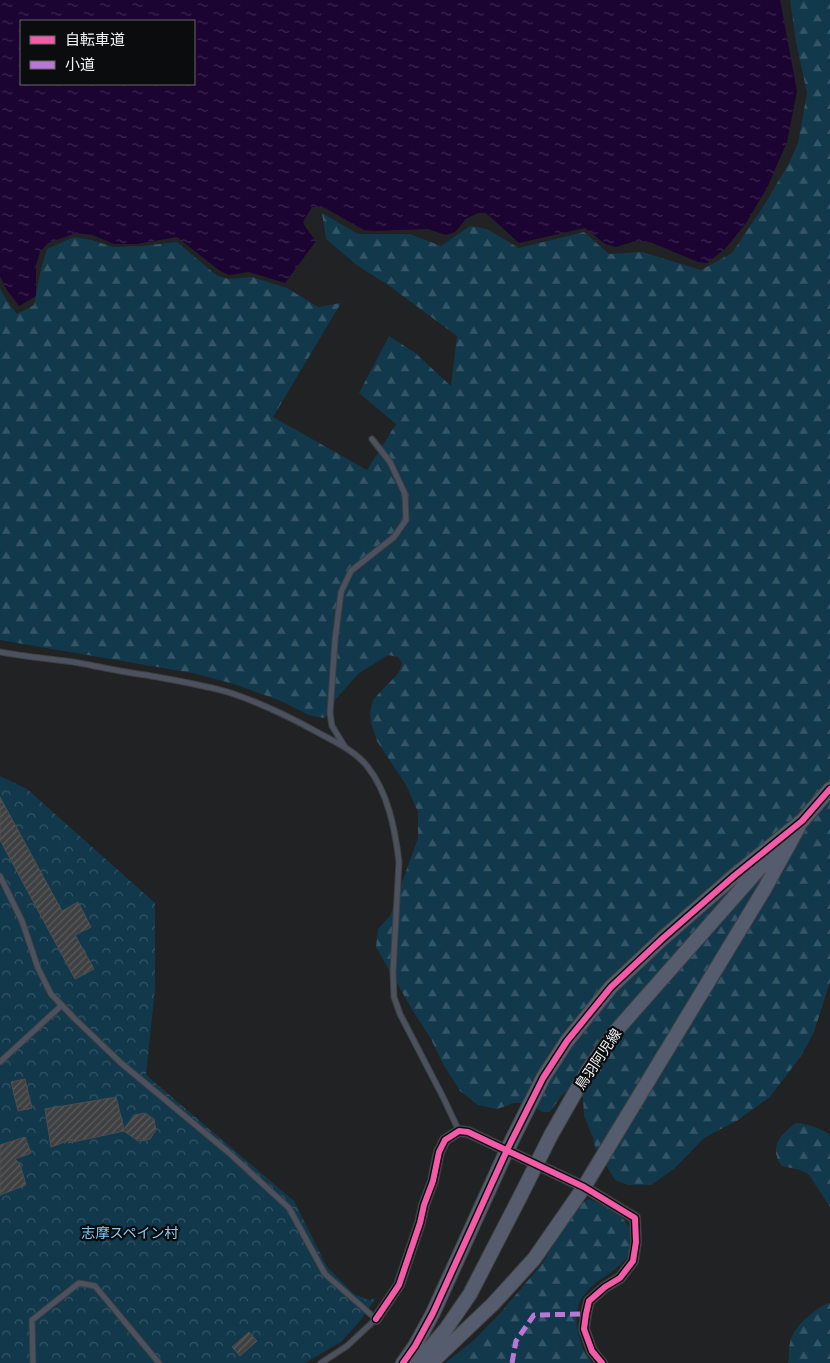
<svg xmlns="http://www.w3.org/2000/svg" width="830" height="1363" font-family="Inter,'Noto Sans JP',sans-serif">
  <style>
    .forest { fill: url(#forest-firs) }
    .park { fill: url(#park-crowns) }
    .water { fill: url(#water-ripples); fill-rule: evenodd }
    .building { fill: url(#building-hatch); stroke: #4d4e4f }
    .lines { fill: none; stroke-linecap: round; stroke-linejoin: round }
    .lane-casing { stroke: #3e3f40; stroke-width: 7 }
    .street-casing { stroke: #3e3f40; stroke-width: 12 }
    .secondary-casing { stroke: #3e3f40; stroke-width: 16 }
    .lane { stroke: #4c515f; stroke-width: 5 }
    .street { stroke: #4c515f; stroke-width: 10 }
    .secondary { stroke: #555c6d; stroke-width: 14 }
    .secondary-bridge-casing { stroke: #3e3f40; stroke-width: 16; stroke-linecap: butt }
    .secondary-bridge { stroke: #555c6d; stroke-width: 14 }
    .quiet { stroke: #ba77d6; stroke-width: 5; stroke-dasharray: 10 5; stroke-linecap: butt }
    .cycleway-casing { stroke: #0b0c0d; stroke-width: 9 }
    .cycleway { stroke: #f35aa7; stroke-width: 6 }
    .labels { text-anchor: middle; stroke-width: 4.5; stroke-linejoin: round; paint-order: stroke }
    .street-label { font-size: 14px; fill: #f2f4f5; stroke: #0b0c0d }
    .park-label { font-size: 14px; fill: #83cbf3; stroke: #0b0c0d }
  </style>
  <defs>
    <pattern id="forest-firs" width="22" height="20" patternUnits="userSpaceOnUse" patternTransform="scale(1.25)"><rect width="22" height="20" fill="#11384b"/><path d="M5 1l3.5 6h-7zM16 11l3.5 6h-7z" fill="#345566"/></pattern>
    <pattern id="park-crowns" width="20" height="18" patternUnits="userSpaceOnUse" patternTransform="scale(1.25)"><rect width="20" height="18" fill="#11384b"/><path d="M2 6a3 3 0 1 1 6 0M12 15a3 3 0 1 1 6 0" fill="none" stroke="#345566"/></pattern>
    <pattern id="water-ripples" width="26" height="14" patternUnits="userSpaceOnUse" patternTransform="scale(1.25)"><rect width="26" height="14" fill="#1b0332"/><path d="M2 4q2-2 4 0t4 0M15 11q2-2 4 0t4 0" fill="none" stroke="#3d2850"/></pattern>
    <pattern id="building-hatch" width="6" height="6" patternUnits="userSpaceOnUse" patternTransform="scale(1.25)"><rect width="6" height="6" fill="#3f4041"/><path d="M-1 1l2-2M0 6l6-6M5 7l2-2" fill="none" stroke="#5b5c5d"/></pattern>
  </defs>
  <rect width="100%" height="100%" fill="#212223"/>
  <!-- forest -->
  <path class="forest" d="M790,0H830V982L814,1032L801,1056L770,1097L738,1120L704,1138L675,1168L651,1185H628L615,1180L595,1147L593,1138L584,1116L583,1098L578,1092L570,1090L562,1095L550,1112H542L528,1103H514L497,1109L478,1105L460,1091L443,1064L431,1039L413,1011L376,947L378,929L390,916L418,838V812L406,785L377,741L371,723L370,712L373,700L382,690L395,677L400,670L402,662L398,657L388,655L358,674L328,708L327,716L323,718L309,715L281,701L234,684L192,673L0,640V288L6,299L17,314L34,305L41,269L47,249L74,237L92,240L113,247L141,246L177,242L216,275L228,279L252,277L287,288L318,307L341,303L273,417L367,470L396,424L359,393L389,336L414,352L451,386L457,336L388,285L358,266L326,239L322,213L358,234H410L441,246L470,226L487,229L519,248L584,232L609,254L642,252L701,270L732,253L765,204L790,161L798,143L807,93L796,42Z
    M796,1123C809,1124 820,1128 830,1135V1207L809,1175L800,1170L782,1166C768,1148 780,1134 796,1123Z
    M589,1199C607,1207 630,1216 632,1238C635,1271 590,1275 579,1304C574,1317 578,1333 582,1346C584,1352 589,1357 592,1363H445L474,1340L502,1311L541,1265L554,1244L562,1229L582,1203Z
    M828,1303H830V1363H788C790,1356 788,1350 790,1343C793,1326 814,1310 828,1303Z"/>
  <!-- park -->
  <path class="park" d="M0,776L27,789L155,903V988L146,1075L294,1201L327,1267L354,1294L369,1300L376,1298L360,1321L341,1342L305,1363H0Z"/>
  <!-- water -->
  <path class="water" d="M0,0H780L797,91L787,142L767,188L746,223L726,248L707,263L698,262L650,242L635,241L616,247L605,244L585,228L519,243L486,213H478L466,219L455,232L446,235L428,229L374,231L364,230L323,207H312L303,222L306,228L316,241L285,283L249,272L229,275L220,271L177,237L137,244H114L93,235L76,233L48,243L40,252L36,265V296L19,306L7,290L0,276ZM194,21V84H21V21Z"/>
  <!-- building -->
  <path class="building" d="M0,797L62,911L78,902L91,927L75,935L94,969L75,979L0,840Z
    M25,1079L32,1108L18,1111L11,1082Z
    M116,1097L124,1129L134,1115L145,1113L154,1119L156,1130L150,1139L138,1141L124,1131L68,1143L73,1139L51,1147L45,1109Z
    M25,1137L31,1153L15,1159L20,1164L26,1185L0,1195V1145Z
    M249,1332L257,1341L240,1356L232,1347Z"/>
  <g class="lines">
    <defs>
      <path id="lane" d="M0,652C26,657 53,659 79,663C101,667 123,672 146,675C173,680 205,685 231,693C260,703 290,717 317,732C335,742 354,750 367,766C388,792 395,829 399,862L393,972L394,997L400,1014L443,1097L459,1131
        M345,747L332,726L330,713L335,640L341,592L351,571L394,537L406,520L405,494L390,462L372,439
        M0,876L22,921L38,968L51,994L75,1019L121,1063L228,1152L289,1208L325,1274L376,1319L347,1346L321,1363
        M0,1062L62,1005
        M33,1363L32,1320L79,1283L95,1286L159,1363"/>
      <path id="street" d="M376,1319L399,1285L420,1223L424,1205L433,1181L439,1152L445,1140L459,1131L468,1132L584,1187L635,1218L636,1242L633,1261L620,1278L605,1287L589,1301L586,1314L584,1329L592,1351L602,1363"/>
      <path id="secondary" d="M796,828L830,789
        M551,1135L588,1070L615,1032L773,853
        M403,1363L415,1346L433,1313L507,1150L543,1078L567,1041L611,987L662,939L734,876L802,821
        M417,1363L446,1329L470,1294L521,1195
        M431,1363L493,1304L534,1259L584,1187L765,888L798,828"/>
    </defs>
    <!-- lane casing -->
    <use href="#lane" class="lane-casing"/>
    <!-- street casing -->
    <use href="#street" class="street-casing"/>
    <!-- secondary casing -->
    <use href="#secondary" class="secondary-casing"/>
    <!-- lane -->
    <use href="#lane" class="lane"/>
    <!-- street -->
    <use href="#street" class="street"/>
    <!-- secondary -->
    <use href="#secondary" class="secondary"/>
    <defs>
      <path id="secondary-bridge" d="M521,1195L551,1135"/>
    </defs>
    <!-- secondary-bridge casing -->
    <use href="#secondary-bridge" class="secondary-bridge-casing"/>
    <!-- secondary-bridge -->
    <use href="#secondary-bridge" class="secondary-bridge"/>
    <!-- quiet -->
    <path class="quiet" d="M512,1363L516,1341L534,1315L586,1314"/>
    <defs>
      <path id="cycleway" d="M376,1319L399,1285L420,1223L424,1205L433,1181L439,1152L445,1140L459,1131L468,1132L584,1187L635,1218L636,1242L633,1261L620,1278L605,1287L589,1301L586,1314L584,1329L592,1351L602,1363
        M403,1363L415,1346L433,1313L507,1150L543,1078L567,1041L611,987L662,939L734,876L802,821L830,789"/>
    </defs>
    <!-- cycleway casing -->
    <use href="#cycleway" class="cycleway-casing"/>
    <!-- cycleway -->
    <use href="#cycleway" class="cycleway"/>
  </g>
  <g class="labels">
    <!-- street labels -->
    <g class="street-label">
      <text transform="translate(598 1059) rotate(-56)" y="5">鳥羽阿児線</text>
    </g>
    <!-- park labels -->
    <g class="park-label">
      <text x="130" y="1238">志摩スペイン村</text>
    </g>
  </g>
  <!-- legend -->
  <rect x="20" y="20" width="175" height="65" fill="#0b0c0d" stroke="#67696a"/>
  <rect x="30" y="36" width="25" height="8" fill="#f35aa7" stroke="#67696a"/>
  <text x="65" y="45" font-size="15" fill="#f2f4f5">自転車道</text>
  <rect x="30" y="61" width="25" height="8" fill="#ba77d6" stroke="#67696a"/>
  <text x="65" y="70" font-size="15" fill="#f2f4f5">小道</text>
</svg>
